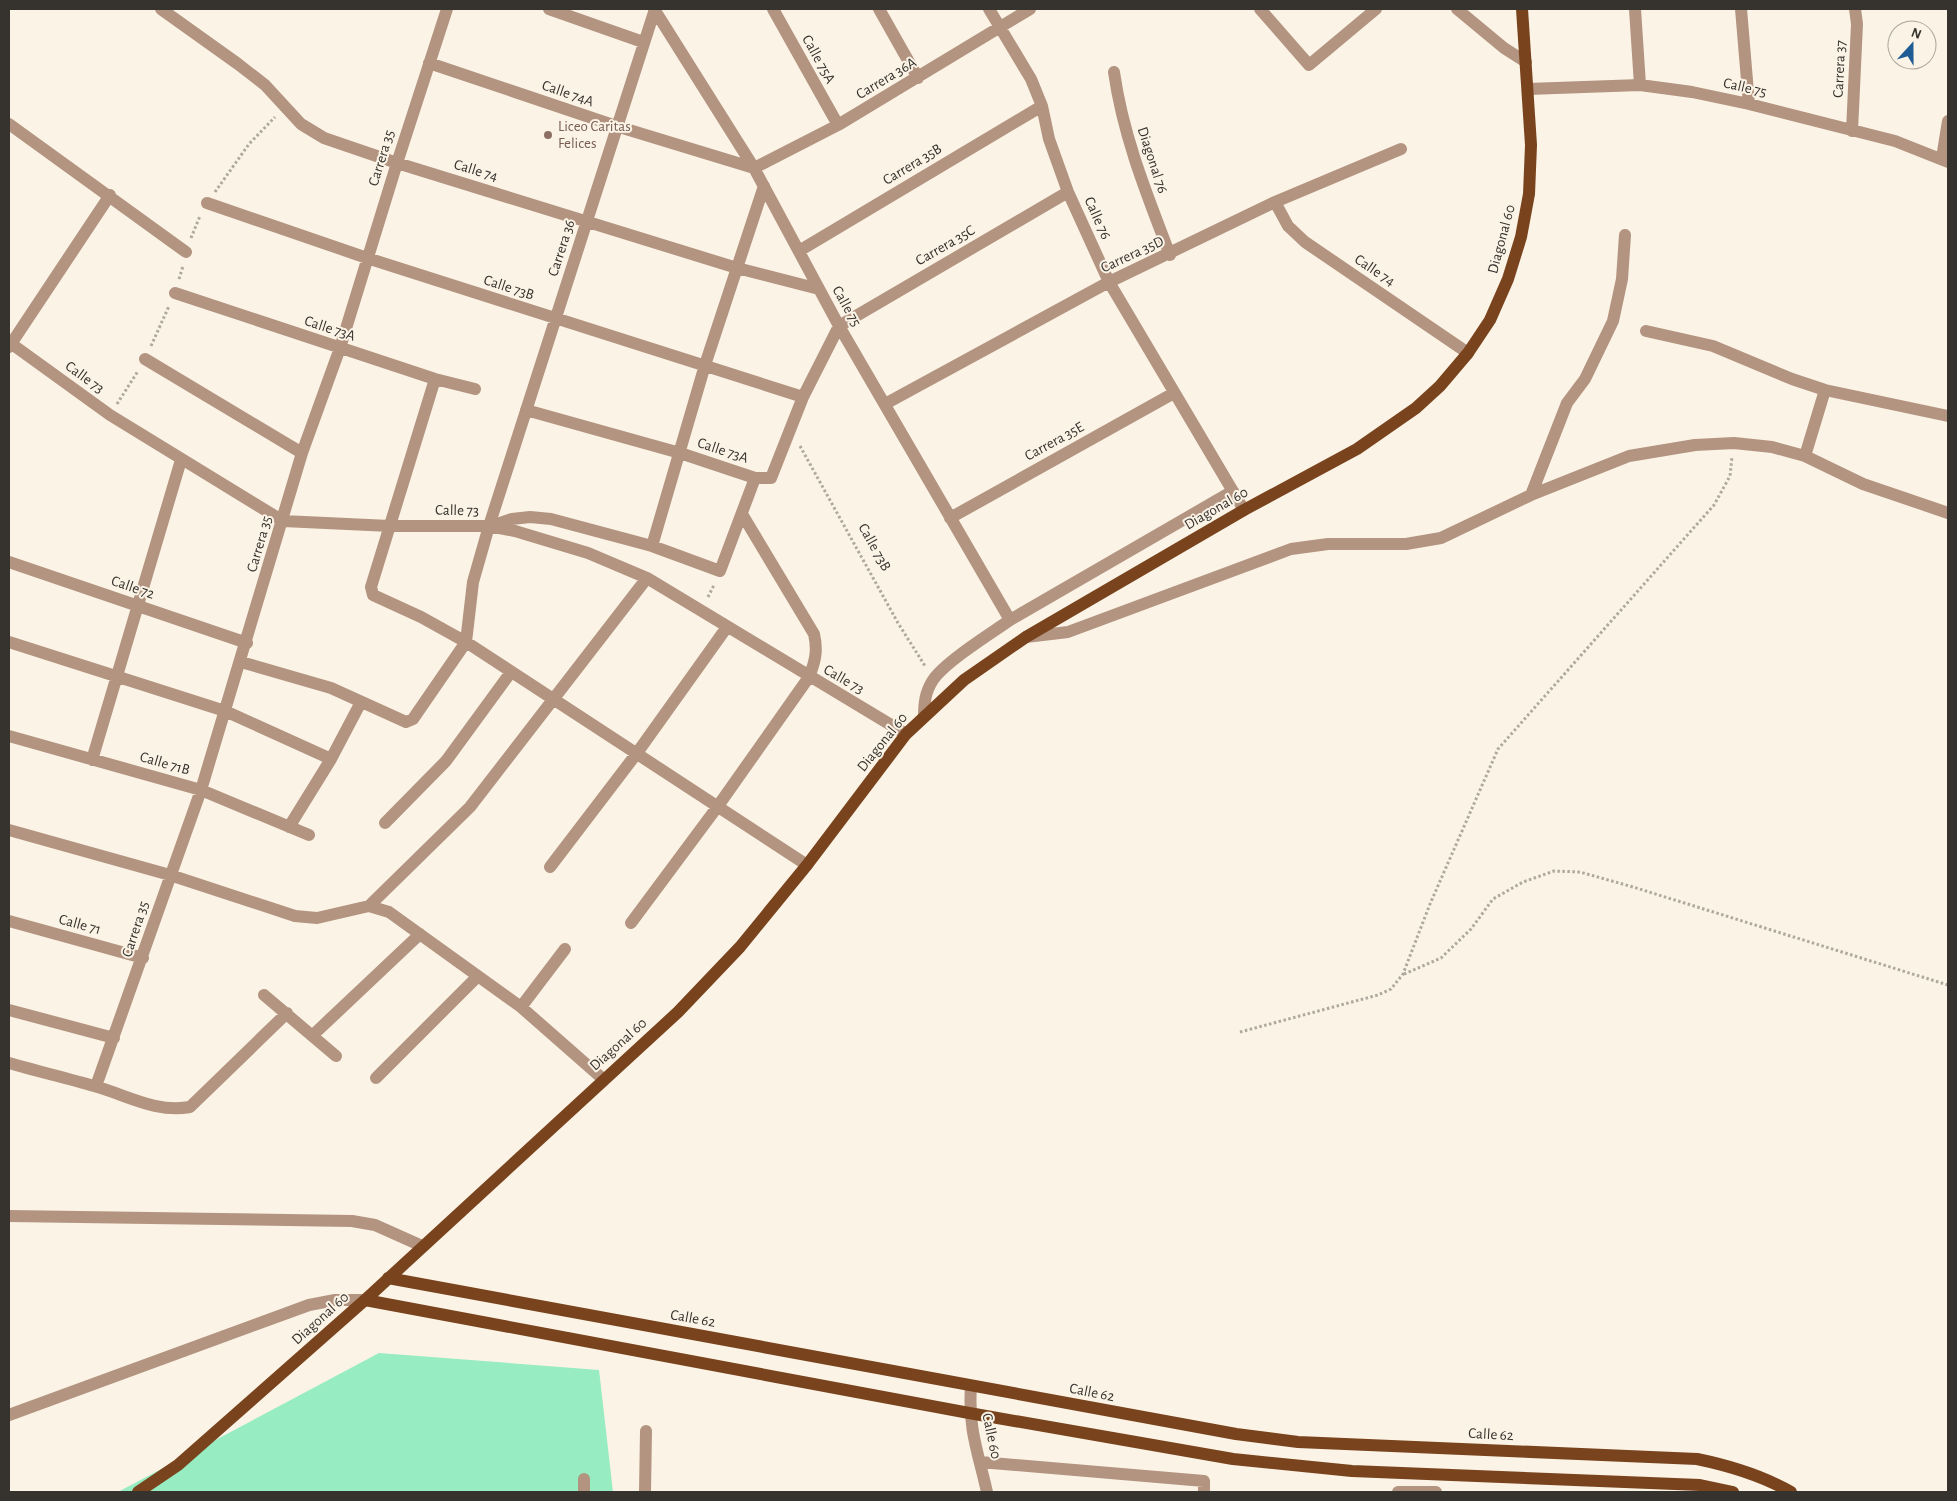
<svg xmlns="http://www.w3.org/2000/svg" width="1957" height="1501" font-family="'Alegreya Sans',sans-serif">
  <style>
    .green { fill: #97ecc1 }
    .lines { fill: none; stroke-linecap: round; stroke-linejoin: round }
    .path { stroke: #aea89e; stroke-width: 3; stroke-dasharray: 2.5 2.5; stroke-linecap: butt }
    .minor { stroke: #b39480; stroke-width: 12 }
    .major { stroke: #79441d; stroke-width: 12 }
    .education-dot { fill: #8d6e63; stroke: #fbf3e6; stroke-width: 2 }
    .labels { text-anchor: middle; stroke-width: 4; stroke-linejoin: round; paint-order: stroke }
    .street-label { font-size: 15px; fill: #36332e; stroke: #fbf3e6 }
    .education-label { font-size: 15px; fill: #785e54; stroke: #fbf3e6; text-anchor: start }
  </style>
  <rect width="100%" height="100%" fill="#fbf3e6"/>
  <!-- green -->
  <path class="green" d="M379,1353L599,1370L613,1492H118Z"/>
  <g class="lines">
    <!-- path -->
    <path class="path" d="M215,192L249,144L275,117
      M191,238L200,216
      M179,279L183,266
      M151,346L169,306
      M117,404L138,371
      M800,446L898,623L925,666
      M708,597L714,585
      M1404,974L1441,958L1471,929L1493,899L1523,882L1554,871L1580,872L1633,887L1948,985
      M1240,1032L1378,995L1391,989L1403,974L1430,904L1498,749L1714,505L1730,476L1732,457"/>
    <!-- minor -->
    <path class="minor" d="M161,9L238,64L265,85L301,124L324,138L397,163L737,268L819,289
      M549,9L643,42
      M654,9L754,168L839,326L1010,620
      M773,9L838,125
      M879,9L918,78
      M989,9L1031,79L1042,106L1049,139L1068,192L1109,282L1244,510
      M1260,9L1309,65L1376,9
      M1457,9L1504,48L1526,62
      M1635,9L1640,85
      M1741,9L1749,104
      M429,63L616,126L754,168L838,125L1030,9
      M1114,72C1123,136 1147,195 1170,255
      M1528,89L1640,85L1692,92L1749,104L1895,141L1948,162
      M9,124L186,252
      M1852,131L1857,24L1855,9
      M1942,158L1948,121
      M1275,202L1288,226L1305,242L1468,353
      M207,203L367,258L803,397
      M799,251L1042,106
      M175,293L435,379L475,389
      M1646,331L1713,346L1792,379L1825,390L1948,416
      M9,342L110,415L283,521L390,526H489L515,531L588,553L647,578L906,734
      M9,347L110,195
      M145,359L302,453
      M435,379L371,587L373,595L421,617L466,642L807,865
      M885,404L1109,282L1275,202L1401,149
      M526,410L680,453L755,478H771L803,397L839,326L1068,192
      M1805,456L1825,390
      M1531,495L1567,403L1585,379L1613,321L1622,279L1625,235
      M950,518L1174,393
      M491,526L512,519L530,517L551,519L652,546L720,571L755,478
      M652,546L705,365L764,186
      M9,562L247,643
      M1026,637L1068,632L1291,549L1328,544H1406L1441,538L1531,495L1629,456L1695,445L1734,443L1772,447L1805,456L1863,484L1948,513
      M9,642L225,711L331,759
      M241,662L331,688L406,722L413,719L466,642L473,582L489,526L655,9
      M924,717C924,704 925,692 933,680C945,662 990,634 1010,620L1233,491
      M9,736L201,790L309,835
      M92,760L181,460
      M385,823L446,761L511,672
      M289,827L331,759L361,702
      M9,830L170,875L295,916L317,918L369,906L389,912L521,1007L603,1079
      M550,867L637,753L727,627
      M369,906L470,807L647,578
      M9,921L143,958
      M631,923L718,806L809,677C815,662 818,651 814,634L742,514
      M264,995L336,1056
      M521,1007L565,949
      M9,1010L114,1038
      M313,1035L420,934
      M9,1063C37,1071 66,1078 94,1086C127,1095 155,1113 190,1107L287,1013
      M376,1078L478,976
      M96,1086L201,790L302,453L340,348L397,163L447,9
      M9,1216L352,1221L375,1225L422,1246
      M971,1386C968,1429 978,1452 987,1492
      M9,1415L309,1305L335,1300H365
      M980,1462L1204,1481V1492
      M584,1479V1492
      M645,1492L646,1431
      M1398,1492H1436"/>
    <!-- major -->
    <path class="major" d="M388,1278L1236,1434L1298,1442L1697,1459C1731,1466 1761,1475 1791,1492
      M365,1300L969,1413L1233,1459L1352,1471L1700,1485L1733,1492
      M138,1492L178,1465L365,1300L678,1012L740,947L807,865L906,734L964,680L1026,637L1244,510L1357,449L1416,408L1440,386L1468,353L1490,320L1508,279L1521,237L1529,194L1531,145L1522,9"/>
  </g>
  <!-- markers -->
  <circle class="education-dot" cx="548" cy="135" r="5"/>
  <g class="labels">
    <!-- street labels -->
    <g class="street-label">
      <text transform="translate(819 59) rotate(61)" y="5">Calle 75A</text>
      <text transform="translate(1839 69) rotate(-87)" y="5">Carrera 37</text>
      <text transform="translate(886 78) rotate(-31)" y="5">Carrera 36A</text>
      <text transform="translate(1745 87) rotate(13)" y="5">Calle 75</text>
      <text transform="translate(568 93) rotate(19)" y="5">Calle 74A</text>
      <text transform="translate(381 158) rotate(-73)" y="5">Carrera 35</text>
      <text transform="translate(1153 160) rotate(72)" y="5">Diagonal 76</text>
      <text transform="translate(912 164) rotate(-31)" y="5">Carrera 35B</text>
      <text transform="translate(476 170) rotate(17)" y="5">Calle 74</text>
      <text transform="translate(1098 218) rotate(66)" y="5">Calle 76</text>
      <text transform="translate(1501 239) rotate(-75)" y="5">Diagonal 60</text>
      <text transform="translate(945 245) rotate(-30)" y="5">Carrera 35C</text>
      <text transform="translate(561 248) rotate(-72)" y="5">Carrera 36</text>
      <text transform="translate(1132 254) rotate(-25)" y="5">Carrera 35D</text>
      <text transform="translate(1375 270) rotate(34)" y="5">Calle 74</text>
      <text transform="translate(509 287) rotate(18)" y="5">Calle 73B</text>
      <text transform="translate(847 306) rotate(61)" y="5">Calle 75</text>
      <text transform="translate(330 328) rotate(18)" y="5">Calle 73A</text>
      <text transform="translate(85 377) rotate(36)" y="5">Calle 73</text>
      <text transform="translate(1054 441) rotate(-29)" y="5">Carrera 35E</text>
      <text transform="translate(723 450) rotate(18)" y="5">Calle 73A</text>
      <text transform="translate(1216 508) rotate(-30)" y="5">Diagonal 60</text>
      <text transform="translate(457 510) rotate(1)" y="5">Calle 73</text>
      <text transform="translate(259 544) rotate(-74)" y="5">Carrera 35</text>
      <text transform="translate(875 547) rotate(61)" y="5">Calle 73B</text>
      <text transform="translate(133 587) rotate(19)" y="5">Calle 72</text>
      <text transform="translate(844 679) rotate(30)" y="5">Calle 73</text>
      <text transform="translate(882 742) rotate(-51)" y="5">Diagonal 60</text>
      <text transform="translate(165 763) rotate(16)" y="5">Calle 71B</text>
      <text transform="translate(80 924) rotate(15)" y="5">Calle 71</text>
      <text transform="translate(135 929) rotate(-72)" y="5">Carrera 35</text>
      <text transform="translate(618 1044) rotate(-42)" y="5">Diagonal 60</text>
      <text transform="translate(320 1318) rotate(-42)" y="5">Diagonal 60</text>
      <text transform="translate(693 1318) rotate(10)" y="5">Calle 62</text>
      <text transform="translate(1092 1392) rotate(11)" y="5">Calle 62</text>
      <text transform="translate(1491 1434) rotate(3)" y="5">Calle 62</text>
      <text transform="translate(992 1436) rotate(78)" y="5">Calle 60</text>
    </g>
    <!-- education labels -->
    <g class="education-label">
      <text x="558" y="131">Liceo Caritas<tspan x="558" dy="17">Felices</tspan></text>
    </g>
  </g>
  <!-- border -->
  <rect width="1957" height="1501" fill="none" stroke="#36332e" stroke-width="20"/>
  <!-- north arrow -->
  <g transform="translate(1912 45) rotate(21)"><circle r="24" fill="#fbf3e6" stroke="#aca69c"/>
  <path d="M0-4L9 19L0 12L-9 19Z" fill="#1f5c93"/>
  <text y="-8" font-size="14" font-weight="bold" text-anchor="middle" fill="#36332e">N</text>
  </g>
</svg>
